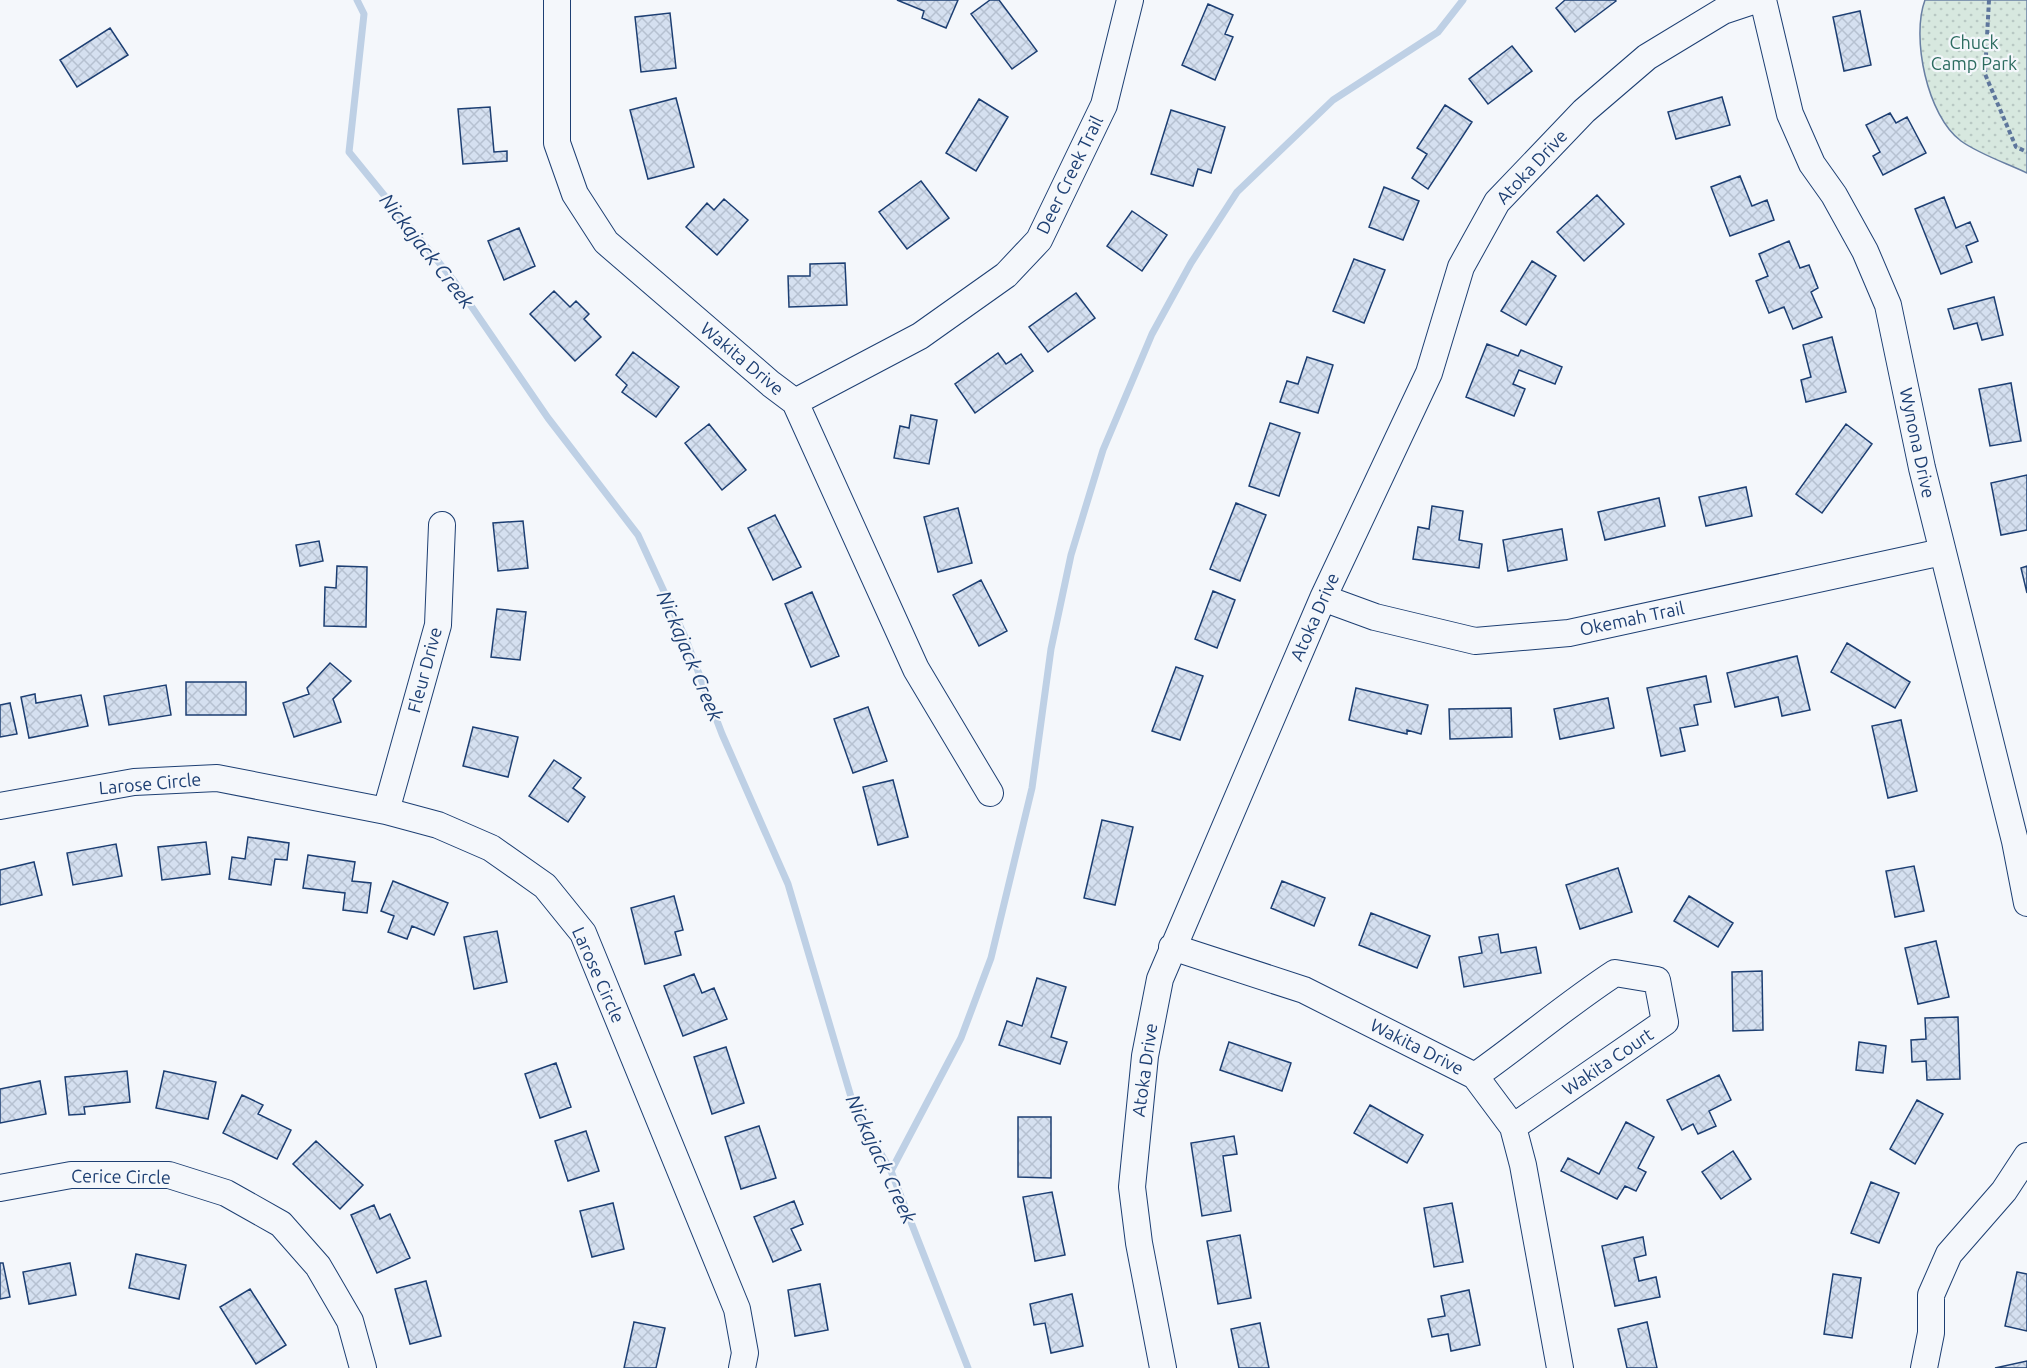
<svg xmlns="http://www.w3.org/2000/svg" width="2027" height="1368" font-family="Ubuntu,sans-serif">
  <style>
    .park { fill: url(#park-dots); stroke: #687fa3; stroke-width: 1.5 }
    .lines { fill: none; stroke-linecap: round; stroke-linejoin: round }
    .stream { stroke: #bed0e5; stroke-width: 7 }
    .building { fill: url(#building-cross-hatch); stroke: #1d3f73; stroke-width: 1.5 }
    .minor-casing { stroke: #1d3f73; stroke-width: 28 }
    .path { stroke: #5e769c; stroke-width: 4; stroke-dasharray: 4.5 3; stroke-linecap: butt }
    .minor { stroke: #f4f7fb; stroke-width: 26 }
    .labels { text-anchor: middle; stroke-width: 4.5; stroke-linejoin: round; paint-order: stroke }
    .park-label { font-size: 18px; fill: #2c6c60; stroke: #f4f7fb }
    .street-label { font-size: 18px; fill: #1d3f73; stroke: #f4f7fb }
    .water-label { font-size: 20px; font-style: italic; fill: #1d3f73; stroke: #f4f7fb }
  </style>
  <defs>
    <pattern id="park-dots" width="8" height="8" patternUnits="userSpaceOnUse" patternTransform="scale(1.5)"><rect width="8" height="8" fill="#d7e8df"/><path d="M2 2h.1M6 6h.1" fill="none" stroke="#b8c8c3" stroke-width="1.8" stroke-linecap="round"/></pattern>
    <pattern id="building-cross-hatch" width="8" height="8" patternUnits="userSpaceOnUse" patternTransform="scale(1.5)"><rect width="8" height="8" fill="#d5e0f0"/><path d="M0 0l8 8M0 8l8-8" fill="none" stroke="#b6c1d1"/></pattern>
  </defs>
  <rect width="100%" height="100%" fill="#f4f7fb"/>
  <!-- park -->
  <path class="park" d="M1925,0H2027V173C2006,163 1979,154 1961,141C1927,116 1911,37 1925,0Z"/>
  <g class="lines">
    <!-- stream -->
    <path class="stream" d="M357,0L364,14L349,152L454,281L548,418L638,535L685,637L722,734L788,884L854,1107L891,1171L968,1368
      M891,1171L961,1038L991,958L1032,788L1051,649L1071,555L1103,450L1152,334L1191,263L1237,192L1333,100L1438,32L1463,0"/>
  </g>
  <!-- building -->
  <path class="building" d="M897,0H958L946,28L922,18L924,11Z
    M990,0H999L1037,51L1012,69L971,14Z
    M1565,0H1615L1616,1L1575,32L1556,8Z
    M1208,4L1233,15L1225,34L1233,37L1215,80L1182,65Z
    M1860,11L1871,65L1844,71L1833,17Z
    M670,13L676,68L641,72L635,17Z
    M110,28L128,55L77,87L60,60Z
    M1512,46L1532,71L1488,104L1469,79Z
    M1722,97L1730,125L1676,139L1668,112Z
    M676,98L694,167L648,179L630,110Z
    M979,99L1008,117L976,171L946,153Z
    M1445,105L1472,122L1428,189L1412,178L1427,154L1417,148Z
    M490,107L494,152L507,151V161L463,164L458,109Z
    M1171,110L1225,127L1211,173L1198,169L1193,186L1151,174Z
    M1890,113L1896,123L1907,117L1926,153L1883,175L1873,156L1880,152L1866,125Z
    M1740,176L1752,206L1767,200L1774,220L1730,236L1711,187Z
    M921,181L949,218L907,249L879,212Z
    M1384,187L1419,201L1403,240L1369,227Z
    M1597,195L1624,224L1584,261L1557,232Z
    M1944,197L1956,228L1970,222L1978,241L1966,246L1972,262L1941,274L1915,209Z
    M724,199L748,220L717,255L686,227L707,203L714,210Z
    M1132,211L1167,235L1142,271L1107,246Z
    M519,228L535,266L504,280L488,241Z
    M1789,241L1800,268L1809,265L1818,288L1811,292L1822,317L1793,329L1784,307L1769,313L1756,281L1768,276L1759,254Z
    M1354,259L1385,270L1364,323L1333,311Z
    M1532,261L1556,276L1526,325L1501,311Z
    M845,263L847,305L789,307L788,276H810V264Z
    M554,291L570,307L576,301L589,314L584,319L601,337L575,361L530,314Z
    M1076,293L1095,318L1048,352L1029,327Z
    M1994,297L2003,335L1982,340L1977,323L1954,329L1948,309Z
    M1832,337L1846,392L1806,402L1801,380L1811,377L1803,345Z
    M1487,344L1518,356L1521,350L1562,367L1555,384L1519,370L1513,384L1525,389L1514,416L1466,397Z
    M633,352L679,387L656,417L622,392L627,385L616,375Z
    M998,353L1006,364L1021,354L1033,371L975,413L955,384Z
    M1307,357L1333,365L1318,413L1280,402L1287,381L1298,384Z
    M2011,383L2021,441L1990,446L1979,389Z
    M911,415L937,420L929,464L894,458L900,426L909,428Z
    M1270,423L1300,433L1279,496L1249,486Z
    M709,424L746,470L722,490L685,443Z
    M1846,424L1872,444L1822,513L1796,494Z
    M2027,475V530L2001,535L1991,483Z
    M1746,487L1752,516L1706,526L1699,497Z
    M1659,498L1665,526L1605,540L1598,512Z
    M1236,503L1266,515L1240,581L1210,569Z
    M1432,506L1463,511L1459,540L1482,544L1479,568L1413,559L1418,527L1429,529Z
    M958,508L972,563L938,572L924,517Z
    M775,515L801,567L773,580L748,528Z
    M523,521L528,568L498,571L493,523Z
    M1562,529L1567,560L1508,571L1503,540Z
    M319,541L323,561L300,566L296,545Z
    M337,566L367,567L366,627L324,626L325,587L336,588Z
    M2027,566V593L2021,568Z
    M981,580L1007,631L979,646L953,595Z
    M1213,591L1235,600L1217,648L1195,639Z
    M812,592L839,656L811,667L785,604Z
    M497,609L526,612L520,660L491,657Z
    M1847,643L1910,682L1895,708L1831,672Z
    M1797,656L1810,710L1782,716L1778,697L1735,707L1727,673Z
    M330,663L351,681L333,699L341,722L294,737L283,703L309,694L307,688Z
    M1176,667L1203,676L1180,740L1152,731Z
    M1706,676L1711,702L1694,705L1698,725L1680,728L1685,751L1661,756L1647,688Z
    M186,682H246V715H186Z
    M166,685L171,715L109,725L104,696Z
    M1356,688L1428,705L1421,734L1407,730V734L1349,720Z
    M35,694L36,703L81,695L88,726L29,738L21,697Z
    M1608,698L1614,728L1560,739L1554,709Z
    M10,703L17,734L0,737V705Z
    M868,707L887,761L853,773L834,719Z
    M1511,708L1512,737L1450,739L1449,709Z
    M1901,720L1917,791L1888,798L1872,726Z
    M473,727L518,737L508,777L463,766Z
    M554,760L581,778L573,788L585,797L568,822L529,796Z
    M893,780L908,837L878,845L863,787Z
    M1102,820L1133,827L1115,905L1084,898Z
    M248,837L289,843L287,860L275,859L271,885L229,879L232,857L245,859Z
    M206,842L210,874L162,880L158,847Z
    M116,844L122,876L73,885L67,853Z
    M308,855L355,862L352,881L371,883L367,913L343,910L345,893L303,888Z
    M34,862L42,895L0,905V870Z
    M1914,866L1924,911L1895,917L1886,871Z
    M1618,868L1632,912L1580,929L1566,885Z
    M393,881L448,903L434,935L412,926L407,939L388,932L394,916L381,911Z
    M1282,881L1325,898L1314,926L1271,908Z
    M674,896L683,930L675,932L681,955L645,964L631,908Z
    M1689,896L1733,923L1718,947L1674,921Z
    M1371,913L1430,936L1417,968L1359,945Z
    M497,931L507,982L474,989L464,937Z
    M1498,934L1501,953L1536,947L1541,973L1464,987L1459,957L1482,953L1479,937Z
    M1936,941L1949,997L1918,1004L1905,948Z
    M1762,971L1763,1030L1733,1031L1732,972Z
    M694,974L702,993L714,988L727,1019L683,1036L664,986Z
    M1037,978L1066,987L1051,1037L1067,1042L1060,1064L999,1045L1007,1021L1022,1026Z
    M1958,1017L1960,1079L1927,1080L1926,1061L1912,1062L1911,1040L1926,1039L1925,1018Z
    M1229,1042L1291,1063L1282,1091L1220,1070Z
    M1859,1042L1886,1046L1883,1073L1856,1070Z
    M726,1047L744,1103L712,1114L694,1057Z
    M556,1063L571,1107L540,1118L525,1074Z
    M127,1071L130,1102L84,1107L85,1114L69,1115L65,1077Z
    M164,1071L216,1082L208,1119L156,1108Z
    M1719,1075L1731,1100L1709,1111L1716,1126L1698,1134L1693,1124L1682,1130L1667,1100Z
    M40,1081L46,1114L0,1123V1089Z
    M242,1095L263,1105L258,1114L291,1130L277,1159L223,1133Z
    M1917,1100L1943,1114L1915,1164L1890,1149Z
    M1370,1105L1423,1135L1407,1163L1354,1133Z
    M1018,1117H1051V1178L1018,1177Z
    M1626,1122L1654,1137L1638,1168L1646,1172L1636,1191L1625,1186L1617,1199L1561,1171L1568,1158L1599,1174Z
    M759,1126L776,1178L741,1189L725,1137Z
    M586,1131L599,1171L568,1181L555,1141Z
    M1234,1136L1237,1154L1223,1156L1231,1211L1202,1216L1191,1143Z
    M316,1141L363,1185L340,1209L293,1164Z
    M1733,1151L1751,1179L1721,1199L1702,1172Z
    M1871,1182L1899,1193L1879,1243L1851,1233Z
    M1052,1192L1065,1255L1035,1261L1023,1197Z
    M794,1201L803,1224L791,1229L801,1250L773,1262L754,1217Z
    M613,1203L624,1249L592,1257L580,1211Z
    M1452,1203L1463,1262L1434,1267L1424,1208Z
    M374,1205L380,1219L390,1214L410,1258L377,1273L351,1215Z
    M1240,1235L1251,1298L1218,1304L1207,1241Z
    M1643,1237L1646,1255L1634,1258L1639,1281L1656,1277L1660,1297L1615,1306L1602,1246Z
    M136,1254L186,1265L179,1299L129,1288Z
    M0,1263H3L10,1297L0,1299Z
    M70,1263L76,1295L29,1304L23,1272Z
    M2017,1272L2027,1274V1331L2005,1326Z
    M1833,1274L1861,1278L1852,1338L1824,1334Z
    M426,1281L441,1336L410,1344L395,1289Z
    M820,1284L828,1330L795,1336L788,1290Z
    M250,1289L286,1345L256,1364L220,1307Z
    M1469,1290L1480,1345L1451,1351L1448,1334L1432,1337L1428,1319L1445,1316L1441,1296Z
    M1072,1294L1083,1346L1051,1353L1045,1323L1034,1325L1030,1304Z
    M634,1322L665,1328L656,1368H624Z
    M1647,1322L1657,1368H1627L1618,1329Z
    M1260,1323L1269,1368H1239L1231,1329Z
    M2027,1361V1368H1995Z"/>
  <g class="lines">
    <defs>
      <path id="minor" d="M557,0V143L575,194L606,242L771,384L795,402L916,669L990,793
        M1763,0L1790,114L1812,164L1834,195L1865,251L1888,305L1922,468L2015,841L2027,903
        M795,402L920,336L1006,275L1039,240L1104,105L1130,0
        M1323,598L1375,617L1475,641L1569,633L1942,552
        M0,806L134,782L217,778L386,811L438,825L491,848L545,886L583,933L737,1309L745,1353L742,1368
        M386,811L438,625L442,525
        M1172,947L1304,990L1475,1076L1513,1127L1523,1165L1560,1368
        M1475,1076C1522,1043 1566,1005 1615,973L1657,980L1665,1022L1513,1127
        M0,1188L71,1175H169L226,1193L281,1224L318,1266L350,1321L363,1368
        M1163,1368L1139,1243L1132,1187L1145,1056L1160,979L1323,598L1429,373L1461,267L1497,202L1584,111L1647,57L1723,11L1756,0
        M1924,1368L1931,1333V1295L1949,1254L2004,1191L2027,1156"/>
    </defs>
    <!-- minor casing -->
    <use href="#minor" class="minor-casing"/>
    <!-- path -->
    <path class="path" d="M1989,0L1985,74L2016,147L2027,152"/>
    <!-- minor -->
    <use href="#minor" class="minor"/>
  </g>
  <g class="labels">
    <!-- park labels -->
    <g class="park-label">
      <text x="1974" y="49">Chuck<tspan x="1974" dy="21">Camp Park</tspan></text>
    </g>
    <!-- street labels -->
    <g class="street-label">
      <text transform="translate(1532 167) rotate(-47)" y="6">Atoka Drive</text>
      <text transform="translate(1070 175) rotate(-64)" y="6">Deer Creek Trail</text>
      <text transform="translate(742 359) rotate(40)" y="6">Wakita Drive</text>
      <text transform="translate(1917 443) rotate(78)" y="6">Wynona Drive</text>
      <text transform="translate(1315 617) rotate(-66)" y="6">Atoka Drive</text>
      <text transform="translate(1632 619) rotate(-12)" y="6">Okemah Trail</text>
      <text transform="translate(425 670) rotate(-75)" y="6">Fleur Drive</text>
      <text transform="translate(150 784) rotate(-5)" y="6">Larose Circle</text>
      <text transform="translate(598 975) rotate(66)" y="6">Larose Circle</text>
      <text transform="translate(1417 1047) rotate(27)" y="6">Wakita Drive</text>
      <text transform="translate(1608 1062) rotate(-34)" y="6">Wakita Court</text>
      <text transform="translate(1145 1070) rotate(-82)" y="6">Atoka Drive</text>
      <text transform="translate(121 1177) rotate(1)" y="6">Cerice Circle</text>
    </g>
    <!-- water labels -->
    <g class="water-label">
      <text transform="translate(427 251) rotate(52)" y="7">Nickajack Creek</text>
      <text transform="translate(690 656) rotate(67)" y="7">Nickajack Creek</text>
      <text transform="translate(881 1159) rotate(65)" y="7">Nickajack Creek</text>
    </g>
  </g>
</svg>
